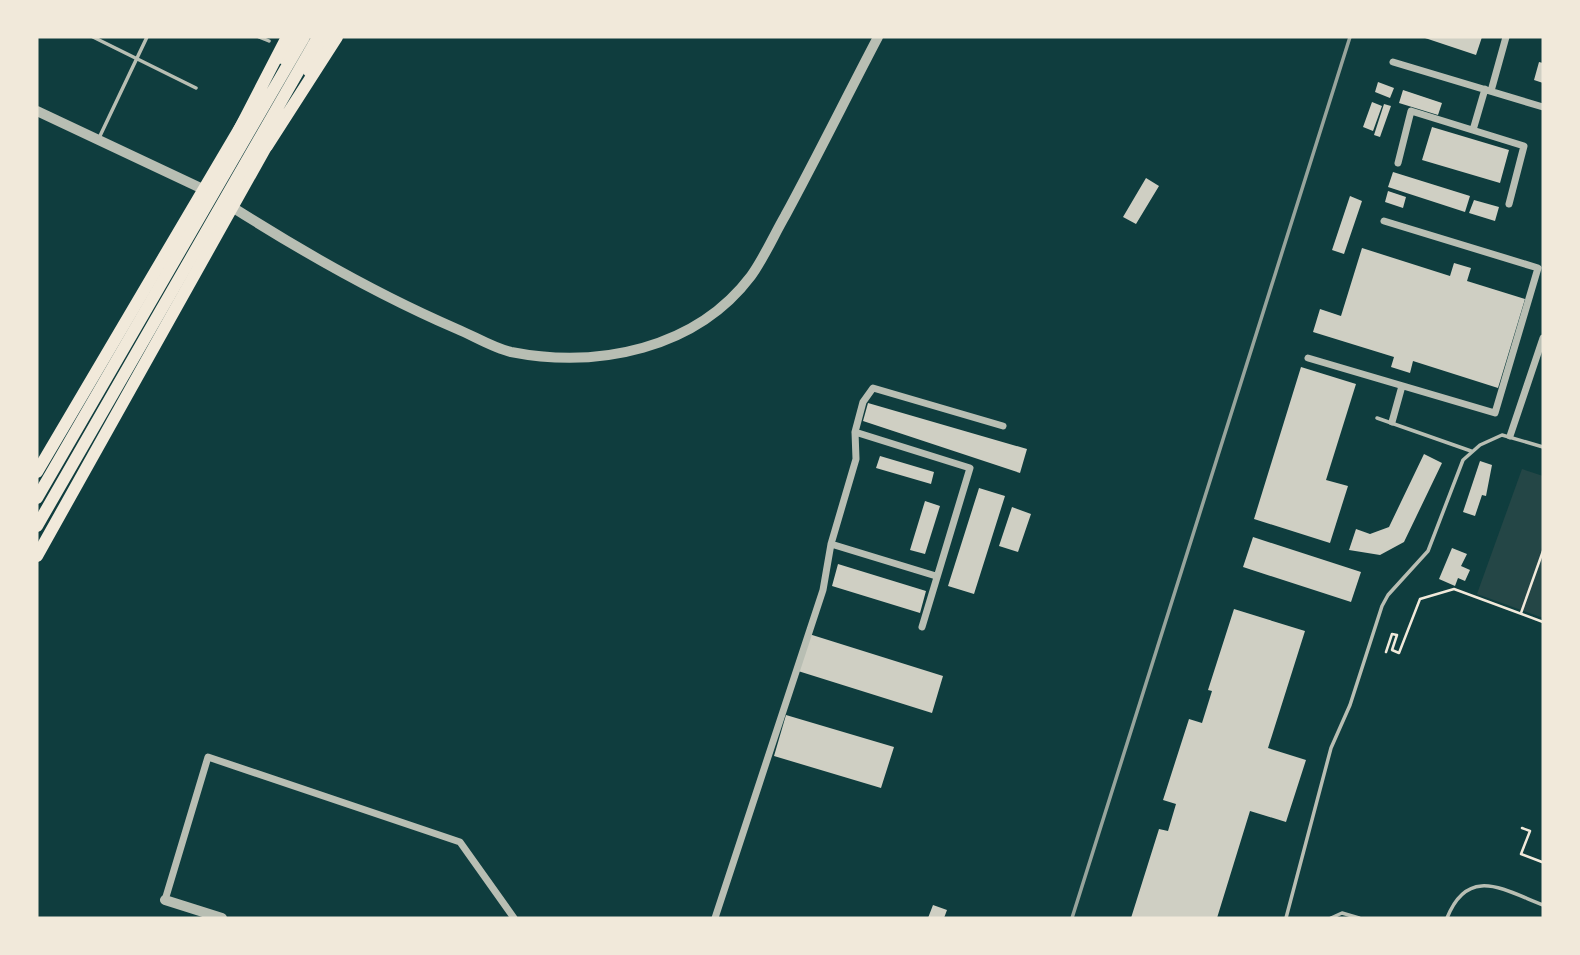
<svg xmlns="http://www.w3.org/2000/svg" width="1580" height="955" font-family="'Varela Round',sans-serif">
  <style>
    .green { fill: #244646 }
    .building { fill: #cfcfc3 }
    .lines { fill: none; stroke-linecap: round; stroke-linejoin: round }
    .path { stroke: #f1e9da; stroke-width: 2.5 }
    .service { stroke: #b8beb3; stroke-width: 3.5 }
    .minor { stroke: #b8beb3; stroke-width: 7 }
    .tertiary { stroke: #b8beb3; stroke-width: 10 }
    .primary { stroke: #f1e9da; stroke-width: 12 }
    .trunk { stroke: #f1e9da; stroke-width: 12 }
    .rail { stroke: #97a49c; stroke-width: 3.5 }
  </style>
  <rect width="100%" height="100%" fill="#0f3d3e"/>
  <!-- green -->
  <path class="green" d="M1522,469L1543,476V618L1477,594Z"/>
  <!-- building -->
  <path class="building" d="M1422,37H1482L1476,55Z
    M1539,62L1543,63V83L1534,80Z
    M1378,82L1394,88L1390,98L1375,92Z
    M1403,90L1442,103L1438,115L1399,103Z
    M1372,102L1382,106L1373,131L1363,127Z
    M1384,104L1391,106L1380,137L1374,135Z
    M1432,127L1509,150L1500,183L1422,160Z
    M1393,172L1470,196L1465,212L1388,187Z
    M1146,178L1159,186L1136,224L1123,217Z
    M1388,191L1406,197L1403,208L1385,202Z
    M1350,196L1362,201L1344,254L1332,250Z
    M1474,200L1499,207L1495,221L1469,213Z
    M1362,248L1450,276L1454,263L1471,268L1467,281L1525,299L1498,388L1413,361L1410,373L1391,367L1394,357L1313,332L1320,309L1341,316Z
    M1301,367L1356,384L1326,480L1348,486L1330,543L1254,519Z
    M868,403L1027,449L1020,473L863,421Z
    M1424,454L1442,463L1404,542L1380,555L1349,550L1356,529L1370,534L1389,527Z
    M880,456L934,472L931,484L876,468Z
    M1480,461L1492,465L1486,496L1482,495L1475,516L1463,512Z
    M979,488L1005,496L974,594L948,586Z
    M925,501L940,506L925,554L910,550Z
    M1012,507L1031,514L1018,552L999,546Z
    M1253,537L1361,572L1351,602L1243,567Z
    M1452,548L1467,554L1461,566L1470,570L1465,581L1458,578L1455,586L1439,579Z
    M838,564L926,591L920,613L832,586Z
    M1234,609L1305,631L1268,748L1306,760L1286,822L1250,811L1217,918H1131L1159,829L1168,831L1176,804L1163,800L1189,719L1202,723L1212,691L1208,690Z
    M809,634L943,676L932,713L798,671Z
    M786,715L894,747L881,788L774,756Z
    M933,905L947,910L944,918H928Z"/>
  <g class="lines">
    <!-- path -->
    <path class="path" d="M1521,613L1543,551
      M1386,652L1392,634L1397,635L1392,650L1399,653L1420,599L1454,589L1543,622
      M1522,828L1530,831L1521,854L1542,862"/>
    <!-- service -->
    <path class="service" d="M93,37L196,88
      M259,37L269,41
      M99,138L147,37
      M1377,418L1471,451
      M1286,918L1331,748L1350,705L1382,606L1388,595L1428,551L1463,460L1480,445L1502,435L1543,447
      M1331,918L1342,913L1359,918
      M1447,918C1468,865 1504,890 1543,905"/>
    <!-- minor -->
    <path class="minor" d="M1393,62L1543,107
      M1491,91L1506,37
      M1473,130L1485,89
      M1398,163L1411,111L1524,146L1509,204
      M1308,358L1495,413L1538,268L1384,221
      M1392,422L1402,386
      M855,432L970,468L922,627
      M1510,436L1543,338
      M831,544L936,576
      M165,900L208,757L460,842L514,918
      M715,918L823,590L831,544L856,459L855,432L863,402L873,388L1003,426"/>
    <!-- tertiary -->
    <path class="tertiary" d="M37,111L207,191
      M229,205C301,251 378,295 457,329C474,336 493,348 511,352C598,369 696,349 751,276C764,258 774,235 785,216C817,157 847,96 878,37
      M165,900L222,918"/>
    <!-- primary -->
    <path class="primary" d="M282,58L294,37
      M309,71L329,37
      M37,472L244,121
      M37,556L271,138"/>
    <!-- trunk -->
    <path class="trunk" d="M239,130L287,37
      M267,146L337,37
      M37,498L304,37
      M37,526L318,37"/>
    <!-- rail -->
    <path class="rail" d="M1072,918L1350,37"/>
  </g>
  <!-- border -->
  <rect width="1580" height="955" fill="none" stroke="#f1e9da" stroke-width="77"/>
</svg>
